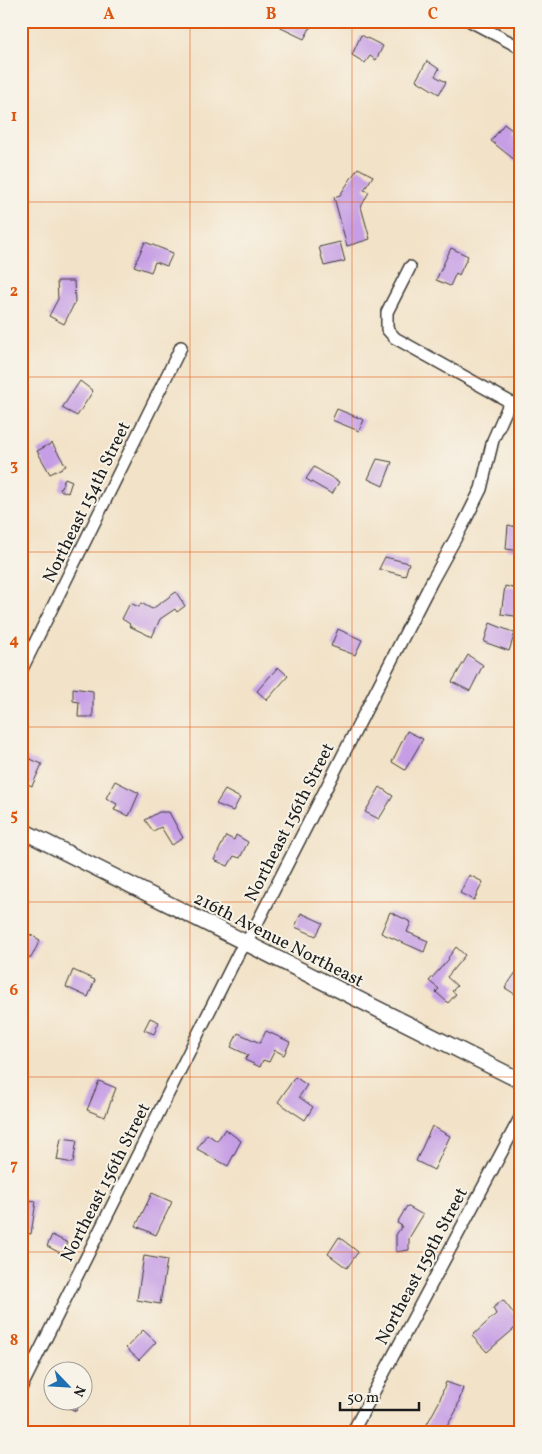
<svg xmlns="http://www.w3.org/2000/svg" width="542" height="1454" font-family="Vollkorn,serif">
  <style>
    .building { fill: #c69ee5 }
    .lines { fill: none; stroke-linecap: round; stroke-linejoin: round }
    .minor-casing { stroke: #3c3a36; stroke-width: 14 }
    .tertiary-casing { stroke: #3c3a36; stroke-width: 18 }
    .minor { stroke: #fff; stroke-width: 11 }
    .tertiary { stroke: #fff; stroke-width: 15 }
    .grid { fill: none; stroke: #de560d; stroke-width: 1; stroke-opacity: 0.55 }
    .labels { text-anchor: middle; stroke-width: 4; stroke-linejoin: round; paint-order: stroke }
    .street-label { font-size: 18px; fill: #1c1c1c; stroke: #f7f3e8 }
    .neatline { fill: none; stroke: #de560d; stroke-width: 2 }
    .grid-label { font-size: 16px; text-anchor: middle; font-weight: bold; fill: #de560d }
  </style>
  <rect width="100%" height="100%" fill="#f7f3e8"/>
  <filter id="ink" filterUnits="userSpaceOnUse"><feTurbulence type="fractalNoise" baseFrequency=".02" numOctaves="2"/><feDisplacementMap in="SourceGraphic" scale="10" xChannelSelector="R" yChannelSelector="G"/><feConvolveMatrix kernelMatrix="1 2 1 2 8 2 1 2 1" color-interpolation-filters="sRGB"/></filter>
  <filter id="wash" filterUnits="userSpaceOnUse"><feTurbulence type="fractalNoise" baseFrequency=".0096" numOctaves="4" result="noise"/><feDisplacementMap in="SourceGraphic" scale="20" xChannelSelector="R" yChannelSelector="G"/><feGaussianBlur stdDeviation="1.12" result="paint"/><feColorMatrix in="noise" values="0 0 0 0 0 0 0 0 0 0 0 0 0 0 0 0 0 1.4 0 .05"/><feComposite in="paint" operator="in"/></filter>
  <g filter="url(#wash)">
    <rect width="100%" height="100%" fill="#f2e2c7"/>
    <g id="blocks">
      <!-- building -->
      <path class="building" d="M285,21H314L304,39L281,28Z
        M361,35L383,46L376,60L370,56L365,63L352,55Z
        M427,61L439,69L435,76L446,82L439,94L416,80Z
        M504,124L515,132L512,135L521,143V155L516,161L491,141Z
        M358,168L373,176L364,190L369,192L361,207L370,239L347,246L334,197L340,195Z
        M145,242L173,253L167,266L155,262L151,272L134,266Z
        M340,242L345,261L324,266L319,247Z
        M451,248L468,256L459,275L456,273L450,286L436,280Z
        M57,281H74L75,302L64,324L49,316L58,299Z
        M80,381L93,391L77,416L62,408Z
        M337,409L364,420L359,431L332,420Z
        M52,443L66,466L50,474L37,451Z
        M377,459L392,462L383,486L368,479Z
        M314,467L339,482L332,494L306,479Z
        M65,478L72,481L68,493L60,490Z
        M508,525L521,528V551L506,549Z
        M385,557L409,563L405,576L379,569Z
        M505,586L521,590V617L501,614Z
        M176,592L185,606L177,612L175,609L160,619L152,637L129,626L130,624L122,619L130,603L139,607L141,603L152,609Z
        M490,623L515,633L509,651L484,642Z
        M338,629L362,640L355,655L331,646Z
        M468,655L483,665L470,691L452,682Z
        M278,667L288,676L267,700L257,691Z
        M73,688L93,691V717H78L79,702L73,701Z
        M407,731L423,739L405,770L392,762Z
        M21,755L42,764L32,786L21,781L24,772L21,771Z
        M115,781L139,793L129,816L114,810L117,804L106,798Z
        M380,787L393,796L379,819L365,812Z
        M225,790L240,798L233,811L216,804Z
        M159,812H169L183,838L172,845L161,827L153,831L145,820Z
        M236,835L248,842L240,858L234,856L228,866L214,860L226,836L234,840Z
        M469,875L483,882L474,900L460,893Z
        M390,912L411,922L407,932L428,941L424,952L381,933Z
        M301,913L323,923L316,936L295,927Z
        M27,933L40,940L31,958L21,954V935L25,936Z
        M456,947L465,955L447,977L457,986L452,991L456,994L448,1003L436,992L439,989L429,981L449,959L448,958Z
        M521,965V986L515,994L505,988Z
        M73,970L95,980L88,997L66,987Z
        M150,1018L159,1022L154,1034L144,1030Z
        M266,1031L290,1042L284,1055L275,1050L269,1062L263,1060L260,1067L245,1060L248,1055L231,1047L238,1033L260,1043Z
        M295,1077L307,1085L299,1097L313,1107L305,1120L278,1102Z
        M99,1081L116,1088L105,1117L87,1110Z
        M432,1126L450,1136L434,1170L416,1161Z
        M225,1129L241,1141L228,1166L197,1149L207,1134L217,1141Z
        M61,1138L77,1140L73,1163L57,1160Z
        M152,1193L172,1202L156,1235L136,1226Z
        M21,1199L36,1201L31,1234L21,1232Z
        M407,1206L423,1215L409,1238V1250L396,1252V1235L402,1226L397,1223Z
        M52,1235L68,1243L62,1254L47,1246Z
        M339,1237L358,1252L347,1268L328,1254Z
        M144,1256L167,1260L160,1304L137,1300Z
        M503,1300L521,1323L487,1352L472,1336L496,1314L493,1308Z
        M143,1330L156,1342L139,1360L126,1348Z
        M446,1382L463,1388L456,1411L443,1433H436L426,1426L439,1402Z
        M55,1402H81L76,1411Z"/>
    </g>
  </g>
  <g filter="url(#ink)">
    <use href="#blocks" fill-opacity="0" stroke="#3c3a36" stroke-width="1"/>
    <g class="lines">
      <defs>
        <path id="minor" d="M470,21L521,48
          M410,267L387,312V329L395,338L521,408
          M21,671L181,347
          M21,1388L239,952L252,933L432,581L465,521L481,489L493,440L510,402
          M352,1433L521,1116"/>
        <path id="tertiary" d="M21,830L521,1081"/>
      </defs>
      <!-- minor casing -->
      <use href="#minor" class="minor-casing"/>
      <!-- tertiary casing -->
      <use href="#tertiary" class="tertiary-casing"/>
      <!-- minor -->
      <use href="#minor" class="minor"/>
      <!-- tertiary -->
      <use href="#tertiary" class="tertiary"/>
    </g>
  </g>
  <!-- grid -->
  <path class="grid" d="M190,21V1433M352,21V1433M21,202H521M21,377H521M21,552H521M21,727H521M21,902H521M21,1077H521M21,1252H521"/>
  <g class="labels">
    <!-- street labels -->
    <g class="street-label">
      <text transform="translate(86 502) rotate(-64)" y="6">Northeast 154th Street</text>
      <text transform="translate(289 822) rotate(-63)" y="6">Northeast 156th Street</text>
      <text transform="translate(279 939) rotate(27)" y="6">216th Avenue Northeast</text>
      <text transform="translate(105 1182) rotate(-63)" y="6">Northeast 156th Street</text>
      <text transform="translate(421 1266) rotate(-62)" y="6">Northeast 159th Street</text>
    </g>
  </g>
  <!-- margin -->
  <rect width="542" height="1454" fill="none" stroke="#f7f3e8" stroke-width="55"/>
  <!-- north arrow -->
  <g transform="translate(68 1386) rotate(115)"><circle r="24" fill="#f7f3e8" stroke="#9f9d96"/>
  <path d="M0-4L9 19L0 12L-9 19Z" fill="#1f6fb2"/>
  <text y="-8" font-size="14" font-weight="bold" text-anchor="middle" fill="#1c1c1c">N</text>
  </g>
  <!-- scale -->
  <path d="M340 1402v8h79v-8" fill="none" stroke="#1c1c1c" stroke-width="2.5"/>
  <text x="347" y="1402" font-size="15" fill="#1c1c1c" stroke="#f7f3e8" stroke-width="4" paint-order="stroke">50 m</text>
  <rect x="28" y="28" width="486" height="1398" class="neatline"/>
  <g class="grid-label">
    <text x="109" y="19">A</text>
    <text x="271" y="19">B</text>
    <text x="433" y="19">C</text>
    <text x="14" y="121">1</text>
    <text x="14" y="296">2</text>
    <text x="14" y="470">3</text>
    <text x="14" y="645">4</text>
    <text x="14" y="820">5</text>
    <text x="14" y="995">6</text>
    <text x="14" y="1170">7</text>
    <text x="14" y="1345">8</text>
  </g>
</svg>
